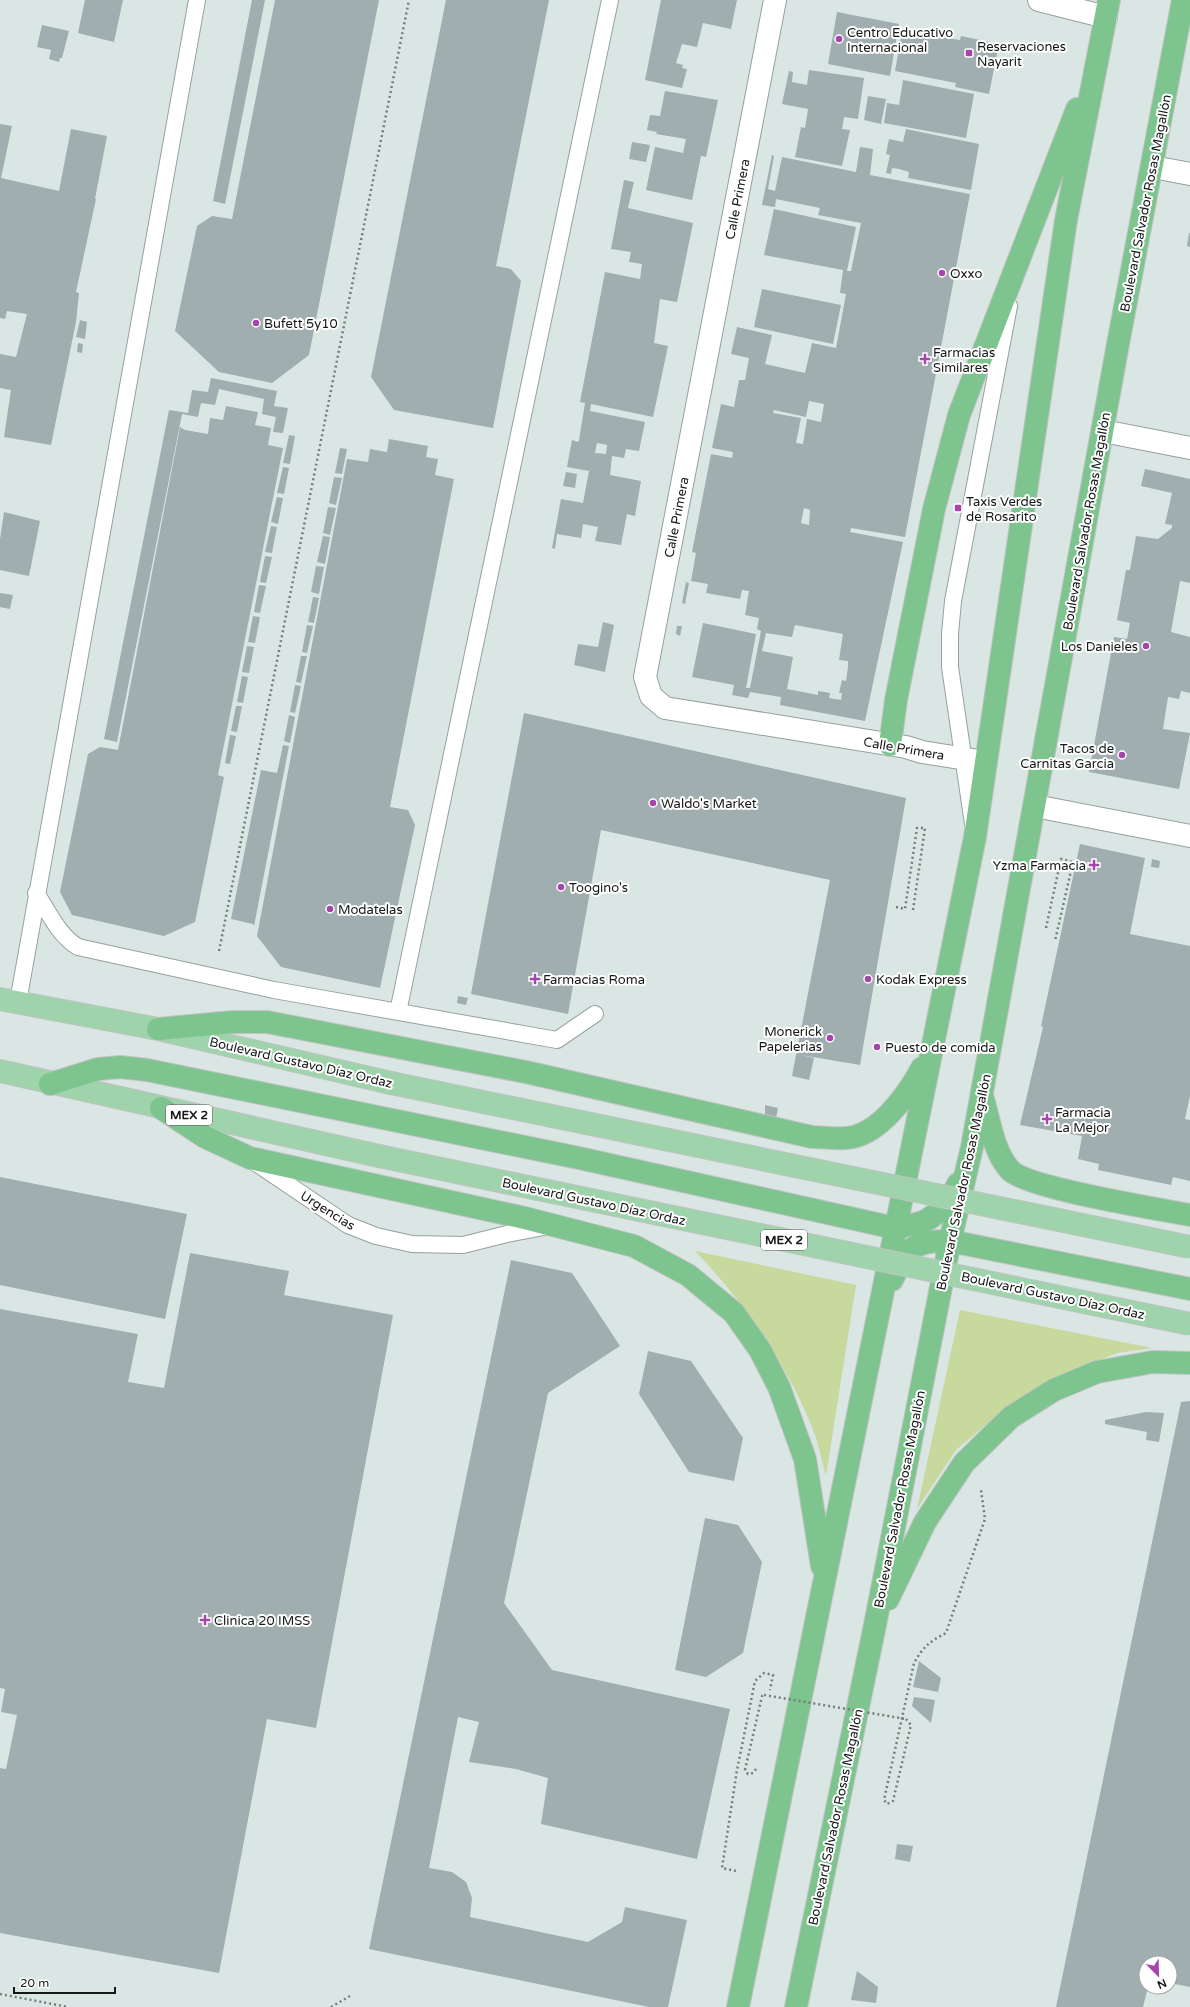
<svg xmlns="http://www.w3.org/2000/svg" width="1190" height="2007" font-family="'Varela Round',sans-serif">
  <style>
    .green { fill: #c8d99e }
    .building { fill: #a1aeb0; fill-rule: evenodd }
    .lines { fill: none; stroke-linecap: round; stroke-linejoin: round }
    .service-casing { stroke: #95a19e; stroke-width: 18 }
    .minor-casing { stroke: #95a19e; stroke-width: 24 }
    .primary-casing { stroke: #c2c3c3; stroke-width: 24 }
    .trunk-casing { stroke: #c2c3c3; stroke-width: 24 }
    .path { stroke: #757d7b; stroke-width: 2.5; stroke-dasharray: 2 3; stroke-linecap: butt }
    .service { stroke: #fff; stroke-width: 16 }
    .minor { stroke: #fff; stroke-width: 22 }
    .primary { stroke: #9ed3ab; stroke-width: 22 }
    .trunk { stroke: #7ec48f; stroke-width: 22 }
    .primary-bridge-casing { stroke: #c2c3c3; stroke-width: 24; stroke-linecap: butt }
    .path-bridge { stroke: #757d7b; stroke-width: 2.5; stroke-dasharray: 2 3; stroke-linecap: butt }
    .primary-bridge { stroke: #9ed3ab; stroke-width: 22 }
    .poi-dot { fill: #a645ad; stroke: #fff; stroke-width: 1.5 }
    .labels { text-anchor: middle; stroke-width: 4; stroke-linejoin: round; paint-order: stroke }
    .shield { fill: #fff; stroke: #5a5d5d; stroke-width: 1 }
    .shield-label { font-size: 12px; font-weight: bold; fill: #141817 }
    .poi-label { font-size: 13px; fill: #141817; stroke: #fff; text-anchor: start }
    .street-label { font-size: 13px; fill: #141817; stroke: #fff }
  </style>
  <rect width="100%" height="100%" fill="#d9e6e3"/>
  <!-- green -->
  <path class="green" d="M695,1251L856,1285L826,1476C822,1462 819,1446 814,1432C788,1365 745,1303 695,1251Z
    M960,1310L1152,1348L1117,1353L1095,1362L999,1414L956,1450L917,1509Z"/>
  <!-- building -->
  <path class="building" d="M85,0H123L114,42L78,33Z
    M252,0H265L225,204L213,201Z
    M275,0H379L309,355L272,383L219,372L175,331L197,226L212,216L232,219Z
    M446,0H549L496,266L511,269L521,281L493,428L394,410L371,377Z
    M661,0H737L731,29L703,23L697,47L682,44L676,63L683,65L682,68L687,69L682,88L645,80Z
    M837,12L899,24L890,76L828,64Z
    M42,25L69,31L62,58H60L59,62L49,59L51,50L37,47Z
    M902,31L960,40L961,36L999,44L989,94L955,87L956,83L895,71Z
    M809,70L864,78L858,119L844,117L842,129L850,130L842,166L795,157L801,127L805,128L808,109L782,104L789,71L793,72L792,82L807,85Z
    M903,80L974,94L966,138L884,123L887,103L899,105Z
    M665,91L718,100L706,157L701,156L692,200L646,190L655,147L683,153L686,139L656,134L657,132L647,130L650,115L660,116Z
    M868,96L886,99L881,124L864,120Z
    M0,124L12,126L1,178L59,191L71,129L107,136L95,199H96L76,292L79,293L76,322L51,445L4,437L11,390L0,388V354L16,357L27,314L7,311L5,319L0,318Z
    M906,129L979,144L971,190L908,178L909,172L899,169L892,168L891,174L886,173L890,155L886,154L889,139L903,142Z
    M632,142L650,145L646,162L629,159Z
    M860,147L873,149L870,175L970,194L905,537L851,528L850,532L903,542L865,721L780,705L781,697L750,692L748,698L732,695L734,685L692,677L703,623L756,634L746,688H750L761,631L757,629L759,618L745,615L749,591L742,590L740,599L706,593L708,584L691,581L696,553L692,552L711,454L732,458L733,452L712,448L721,404L734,407L739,380H745L749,358L731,354L737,327L772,335L765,364L805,373L812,343L836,348L846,294L840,293L843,270L764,255L774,209L856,227L847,271H851L861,223L818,215L820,208L776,199L775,207L762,205L772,155L774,156L768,189L775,191L782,157L856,172ZM809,401L824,404L821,422L807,419L803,444L796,443L801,418L773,413L774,410L806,417ZM804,508L810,510L809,525L801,523ZM795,625L843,634L839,660L848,661V667L846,681L842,680L839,693H842L841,700L829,698L830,693L818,691V695L787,689L793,657L762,651L766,633L792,637Z
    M624,180L634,182L628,208L693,223L677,302L660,299L654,343L668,346L653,417L591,404L590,411L645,422L639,451L626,449L624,458L612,456L610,475L641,481L635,516L627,514L621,545L595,541L598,527L583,524L581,538L557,534L555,549L552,548L561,499L583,503L589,471L567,467L572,440L578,442L579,440L585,403L580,402L605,272L640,279L642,264L629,262L631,252L611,249ZM597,443L607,445L606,454L595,453Z
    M1189,233H1190V247L1187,246Z
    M762,289L841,305L833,344L754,327Z
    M80,320L87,322L85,339L76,337Z
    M78,343L83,344L82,353L77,352Z
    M211,378L277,391L274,406L288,408L283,433L273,432L276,417L262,414L264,399L219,389L215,405L201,403L198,417L182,414L117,742L104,739L169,410L188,413L192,390L208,392Z
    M226,406L258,412L255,425L271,428L268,445L283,448L218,775L224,777L195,922L164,936L72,915L60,892L88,754L100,747L118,750L180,427L185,430L208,434L210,418L223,420Z
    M289,435L295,436L290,464L283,463Z
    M389,439L428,446L426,457L438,459L435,475L454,479L390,807L408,810L415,825L380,988L281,967L257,936L347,459L368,462L370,449L387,452Z
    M340,448L347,449L342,474L335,473Z
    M283,467L289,468L284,494L277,493Z
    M1145,469L1190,479V583L1180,581L1171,632L1190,637V693L1181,691L1179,699L1168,697L1163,729L1190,733L1179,789L1089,772L1114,637L1127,639L1130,623L1117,620L1126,570H1130L1136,536L1158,539L1172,528V525L1165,524L1172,493L1141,486Z
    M566,472L577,474L575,488L563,486Z
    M334,477L342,478L336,505L329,503Z
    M277,497L283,498L278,524L271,522Z
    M328,507L336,508L330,535L323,533Z
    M4,512L40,521L29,576L0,570V539Z
    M271,526L277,527L272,553L265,552Z
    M323,536L330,537L325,564L317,562Z
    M265,556L272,557L266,583L260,582Z
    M316,566L324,567L319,594L311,592Z
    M686,582L689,583L685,604L682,603Z
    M259,585L266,586L260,613L254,612Z
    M0,593L13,595L10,609L0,607Z
    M313,597L319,598L314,623L308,622Z
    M253,616L260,617L255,643L248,642Z
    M603,622L614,625L605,672L574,665L578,644L598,647Z
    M307,625L313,626L307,653L302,652Z
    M677,626H682L680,636L676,634Z
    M247,646L254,647L249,673L242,672Z
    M301,656H307L301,683L296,682Z
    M242,676L248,677L243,703L237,702Z
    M295,685L301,686L295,713L290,712Z
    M236,706H242L237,732L231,731Z
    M524,713L906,798L860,1065L801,1055L814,1058L809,1080L792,1076L830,880L601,830L568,1014L471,994Z
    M289,715L295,717L290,743L284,741Z
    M230,735L236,736L230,764L225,763Z
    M283,745L289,746L254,926L253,924L231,919L261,770L277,773Z
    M1080,844L1145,858L1130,934L1190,946V1096L1185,1119L1190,1120V1181L1173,1177L1171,1185L1098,1170L1099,1164L1078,1159L1082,1136L1020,1125L1043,1027L1041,1026Z
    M1152,859L1160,861L1159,868L1151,867Z
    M458,996L468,998L466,1005L457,1003Z
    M765,1105L778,1108L776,1118L765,1115Z
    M0,1177L187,1214L165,1319L0,1285Z
    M190,1253L289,1271L284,1295L393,1315L316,1728L267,1719L219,1973L0,1933V1768L6,1769L17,1715L1,1712L5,1689L0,1688V1309L138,1334L128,1382L164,1388Z
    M511,1260L572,1273L620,1346L548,1393L504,1603L552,1670L730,1709L697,1859L541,1824L548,1778L516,1769L469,1762L479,1722L458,1717L429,1868L452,1872L466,1882L472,1898L470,1917L545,1933L588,1942L622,1922L625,1907L687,1920L668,2007H649L369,1949Z
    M648,1351L691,1361L743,1438L734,1481L689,1472L639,1394Z
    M1190,1401V1987L1170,1983V1963H1146V1987H1148L1143,2007H1056L1181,1402Z
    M1146,1412L1164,1413L1159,1442L1146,1440L1147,1432L1105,1424V1420Z
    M705,1518L738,1525L762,1562L743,1653L706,1677L675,1670Z
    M919,1661L941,1678L938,1692L913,1687Z
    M914,1697L935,1700L931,1723L912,1706Z
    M897,1844L913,1846L910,1862L895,1859Z
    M857,1971L878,1987L876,2003L851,2000Z"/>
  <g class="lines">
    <defs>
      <path id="service" d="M973,824L950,667V634L953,601L1009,306
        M36,893C48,911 59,936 78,947L274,990L557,1040L595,1014
        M18,1002L197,0
        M398,1012L610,0
        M256,1163L348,1225L376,1236L412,1244L463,1245L507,1234L549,1226"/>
      <path id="minor" d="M775,0L645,677L651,696L665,708L906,747L922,752L985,762
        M1039,0L1106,17
        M1153,167L1190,174
        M1103,431L1190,448
        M1035,806L1190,836"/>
      <path id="primary" d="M0,999L158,1029L391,1083
        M0,1071L379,1156"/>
      <path id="trunk" d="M890,745L896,700L934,509L959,415L1077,109
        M158,1029L233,1022H267L526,1072L812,1137C823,1137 834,1139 846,1138C879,1136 908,1094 922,1068
        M50,1084L98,1069L120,1067L147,1070L579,1158L895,1228C905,1225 918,1225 927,1220C940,1212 952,1198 958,1184
        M983,1099C990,1122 993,1151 1010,1170C1027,1188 1158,1209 1190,1215
        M161,1108L205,1137L250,1158L525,1218L634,1246L688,1275L734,1313L760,1350L779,1387L805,1459L822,1566
        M892,1280C906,1249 913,1240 950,1241L1190,1289
        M888,1599L925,1522L964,1463L1011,1417L1054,1390L1097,1372L1153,1362L1190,1363
        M738,2007L975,837L1066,220L1109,0
        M796,2007L875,1625L950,1241L972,1147L1118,344L1183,0"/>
    </defs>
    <!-- service casing -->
    <use href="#service" class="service-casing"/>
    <!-- minor casing -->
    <use href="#minor" class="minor-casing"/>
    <!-- primary casing -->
    <use href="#primary" class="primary-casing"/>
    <!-- trunk casing -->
    <use href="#trunk" class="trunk-casing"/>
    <!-- path -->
    <path class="path" d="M896,907L905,909L917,828H925L913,910
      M1046,928L1061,859L1073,862L1055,941
      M219,951L409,0
      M906,1719L911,1725L893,1801L887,1804L884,1800L914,1663C924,1646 929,1642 946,1633L985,1519L981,1490
      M756,1769L753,1773L748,1774L745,1770L762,1696L764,1695
      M736,1871L722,1868L737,1770L755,1681L764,1673L773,1675L770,1690
      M0,1994L68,2007
      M331,2007L350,1996"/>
    <!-- service -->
    <use href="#service" class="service"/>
    <!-- minor -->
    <use href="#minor" class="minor"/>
    <!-- primary -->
    <use href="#primary" class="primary"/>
    <!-- trunk -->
    <use href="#trunk" class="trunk"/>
    <defs>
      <path id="primary-bridge" d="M391,1083L1190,1247
        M379,1156L1190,1324"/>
    </defs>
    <!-- primary-bridge casing -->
    <use href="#primary-bridge" class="primary-bridge-casing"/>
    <!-- path-bridge -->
    <path class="path-bridge" d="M764,1695L906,1719"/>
    <!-- primary-bridge -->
    <use href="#primary-bridge" class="primary-bridge"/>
  </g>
  <!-- markers -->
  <g class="poi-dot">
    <circle cx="839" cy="39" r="4"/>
    <rect x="965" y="49" width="8" height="8" rx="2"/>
    <circle cx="942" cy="273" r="4"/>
    <circle cx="256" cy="323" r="4"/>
    <path d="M923 353h4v4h4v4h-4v4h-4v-4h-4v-4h4z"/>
    <rect x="954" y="504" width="8" height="8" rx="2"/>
    <circle cx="1146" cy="646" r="4"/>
    <circle cx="1122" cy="755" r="4"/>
    <circle cx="653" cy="803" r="4"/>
    <path d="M1092 859h4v4h4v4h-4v4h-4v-4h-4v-4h4z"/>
    <circle cx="561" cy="887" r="4"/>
    <circle cx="330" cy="909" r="4"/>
    <path d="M533 973h4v4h4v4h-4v4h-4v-4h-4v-4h4z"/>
    <circle cx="868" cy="979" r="4"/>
    <circle cx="830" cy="1038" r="4"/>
    <circle cx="877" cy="1047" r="4"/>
    <path d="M1045 1113h4v4h4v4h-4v4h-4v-4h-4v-4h4z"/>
    <path d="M203 1614h4v4h4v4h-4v4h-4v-4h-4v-4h4z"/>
  </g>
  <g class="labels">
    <!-- shield labels -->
    <g class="shield">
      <rect x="166" y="1105" width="46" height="20" rx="3"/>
      <rect x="761" y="1230" width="46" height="20" rx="3"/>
    </g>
    <g class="shield-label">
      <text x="189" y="1119">MEX 2</text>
      <text x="784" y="1244">MEX 2</text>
    </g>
    <!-- poi labels -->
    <g class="poi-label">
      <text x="847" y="37">Centro Educativo<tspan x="847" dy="15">Internacional</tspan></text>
      <text x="977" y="51">Reservaciones<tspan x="977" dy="15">Nayarit</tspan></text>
      <text x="950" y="278">Oxxo</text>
      <text x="264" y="328">Bufett 5y10</text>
      <text x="933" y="357">Farmacias<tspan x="933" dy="15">Similares</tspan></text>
      <text x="966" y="506">Taxis Verdes<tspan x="966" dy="15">de Rosarito</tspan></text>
      <text x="1138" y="651" text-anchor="end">Los Danieles</text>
      <text x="1114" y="753" text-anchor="end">Tacos de<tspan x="1114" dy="15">Carnitas Garcia</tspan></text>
      <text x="661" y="808">Waldo's Market</text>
      <text x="1086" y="870" text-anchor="end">Yzma Farmacia</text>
      <text x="569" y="892">Toogino's</text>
      <text x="338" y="914">Modatelas</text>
      <text x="543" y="984">Farmacias Roma</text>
      <text x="876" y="984">Kodak Express</text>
      <text x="822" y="1036" text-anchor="end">Monerick<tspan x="822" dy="15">Papelerias</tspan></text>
      <text x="885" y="1052">Puesto de comida</text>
      <text x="1055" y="1117">Farmacia<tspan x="1055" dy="15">La Mejor</tspan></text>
      <text x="214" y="1625">Clinica 20 IMSS</text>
    </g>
    <!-- street labels -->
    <g class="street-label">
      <text transform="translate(737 199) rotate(-79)" y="5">Calle Primera</text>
      <text transform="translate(1145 203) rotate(-79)" y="5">Boulevard Salvador Rosas Magallón</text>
      <text transform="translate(676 517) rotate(-79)" y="5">Calle Primera</text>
      <text transform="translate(1086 521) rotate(-80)" y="5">Boulevard Salvador Rosas Magallón</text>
      <text transform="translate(904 748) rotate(10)" y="5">Calle Primera</text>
      <text transform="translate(301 1062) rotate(13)" y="5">Boulevard Gustavo Díaz Ordaz</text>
      <text transform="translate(963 1182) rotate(-78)" y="5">Boulevard Salvador Rosas Magallón</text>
      <text transform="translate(594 1201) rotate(12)" y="5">Boulevard Gustavo Díaz Ordaz</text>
      <text transform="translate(328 1210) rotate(32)" y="5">Urgencias</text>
      <text transform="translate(1053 1295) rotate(12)" y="5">Boulevard Gustavo Díaz Ordaz</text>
      <text transform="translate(899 1499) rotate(-79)" y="5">Boulevard Salvador Rosas Magallón</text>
      <text transform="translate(835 1817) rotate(-78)" y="5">Boulevard Salvador Rosas Magallón</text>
    </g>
  </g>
  <!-- north arrow -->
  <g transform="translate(1158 1975) rotate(157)"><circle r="19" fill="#ffffff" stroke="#a1a3a2"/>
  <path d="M0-3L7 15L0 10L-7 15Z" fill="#a645ad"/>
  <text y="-6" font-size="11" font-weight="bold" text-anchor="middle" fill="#141817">N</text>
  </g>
  <!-- scale -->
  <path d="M14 1987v6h101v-6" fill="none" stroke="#141817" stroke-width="2"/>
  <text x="20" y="1987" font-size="12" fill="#141817" stroke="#ffffff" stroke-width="3" paint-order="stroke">20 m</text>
</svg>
